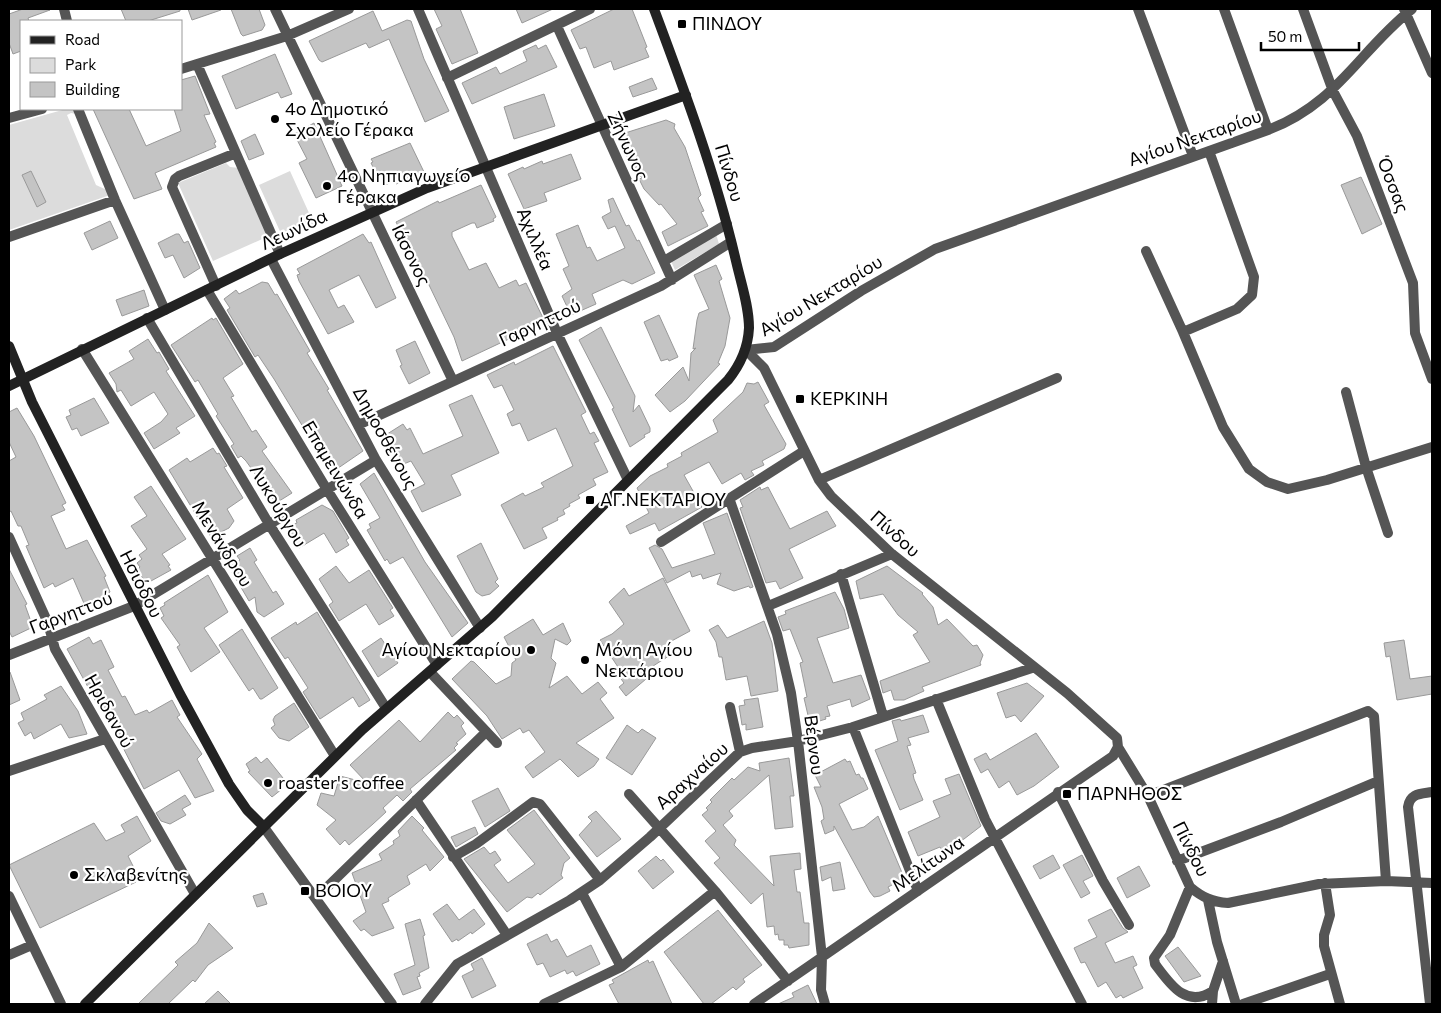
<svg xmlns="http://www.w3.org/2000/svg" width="1441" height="1013" font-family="Commissioner,sans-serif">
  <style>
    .green { fill: #dcdcdc }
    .building { fill: #c4c4c4; stroke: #999 }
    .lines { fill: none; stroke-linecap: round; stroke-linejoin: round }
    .street { stroke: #555; stroke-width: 10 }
    .secondary { stroke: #222; stroke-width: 10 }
    .poi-dot { fill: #000; stroke: #fff; stroke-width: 2 }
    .labels { text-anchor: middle; stroke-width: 4.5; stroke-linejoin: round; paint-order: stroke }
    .poi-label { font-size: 18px; fill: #000; stroke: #fff; text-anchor: start }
    .street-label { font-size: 18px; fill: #000; stroke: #fff }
  </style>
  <rect width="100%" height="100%" fill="#fff"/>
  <!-- green -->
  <path class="green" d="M66,109H73L76,114L71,113L67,115L96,185L109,191L110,195L9,230V125Z
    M226,163L230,167L239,168L269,236L213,261L178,183Z
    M290,171L314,224L283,238L259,185Z
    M716,234L719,244L675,270L671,261Z"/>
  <!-- building -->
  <path class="building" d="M23,9L50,10L28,18L29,21H21V51L13,54L9,43V14Z
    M121,9H180V11L148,21H126Z
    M188,9H220L221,10L192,20Z
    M231,9H259L265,25L262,30L243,36L241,34Z
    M434,9H460L478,53L452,64L436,29L442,26Z
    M516,9H553L522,23Z
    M614,9H632L647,47L645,48L649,57L614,70L611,61L594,68L586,47L580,49L571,30Z
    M373,11L382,31L407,20L411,21L424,59L449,111L425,122L389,39L369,48L366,43L322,62L319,60L309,41Z
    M536,45L538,49L546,45L557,67L472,104L462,83L496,67L500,74L527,61L523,51Z
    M275,54L292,94L281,98L278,92L236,109L222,76Z
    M195,76L210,114L204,115L216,142L214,143L216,147L155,173L162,189L134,199L93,109H129L146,146L181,131L174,109H181V80Z
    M652,78L657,89L633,97L629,87Z
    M544,94L555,126L514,139L504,107Z
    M666,120L675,124L674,128L685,147L701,195L698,198L704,211L701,212L708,226L668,246L662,232L677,224L661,204L659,205L644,189L639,179L642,178L626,155L622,134Z
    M314,123L342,186L316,198L299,163L307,159L294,134Z
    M255,134L264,154L249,160L241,141Z
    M410,143L424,172L396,184L394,181L385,185L383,180L380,181L371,163L373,162L371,159Z
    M571,154L581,179L544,193L547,201L524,209L508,174L523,167L524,169L542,161L543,164Z
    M31,171L46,202L37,207L22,175Z
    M1361,177L1382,224L1362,234L1341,185Z
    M481,185L496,217L493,219L494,221L477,228L475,223H472L452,232V236L469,270L486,263L499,288L516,280L519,286L526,283L545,322L462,361L454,337L418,262L406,236L402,234L396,222L438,201L439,203Z
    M613,198L626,226L629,225L637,241L639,240L655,273L632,284L623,280L592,294L596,304L571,315L562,296L572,289L563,269L569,266L556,234L578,225L587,248L590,247L597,261L625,248L615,226L608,229L602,217L611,212L608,200Z
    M110,221L118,238L92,250L84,233Z
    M176,234H179L184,243L188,241L200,268L184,278L173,255L165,258L158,243Z
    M363,234L369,243L371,242L396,298L376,308L359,275L329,290L338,308L344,305L354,322L328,334L299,281L297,275L300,274L297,269Z
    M716,265L722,279L719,281L730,318L725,346L718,363L720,364L685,401L670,412L655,395L683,367L689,381L691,353L696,348L693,349L697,320L699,313L709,309L694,275Z
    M262,282L268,283L275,295L277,294L310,351L307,353L329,389L327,390L363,451L331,473L274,379L258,355L255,357L227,310L230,308L224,299L236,290L239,294Z
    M144,290L149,306L122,316L116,300Z
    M659,315L678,357L669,361L668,359L661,361L644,322Z
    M212,318L213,320L216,318L243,364L223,378L234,396L231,397L252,432L256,430L267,447L262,451L292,493L276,503L246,461L241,456L238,458L231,446L234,444L216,416L218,414L198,380L195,382L171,345Z
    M601,327L635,396L633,412L639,405L650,428V432L644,435L645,437L630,447L612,409L614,408L579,340Z
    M148,339L157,353L159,352L169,369L166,371L195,416L176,428L180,433L154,449L144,433L161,422L168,414L154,392L131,406L121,390L117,392L116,384L109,373L134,359L129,351Z
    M415,341L430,373L409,384L400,366L402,365L396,350Z
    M553,346L586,412L581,415L590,434L594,432L599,441L594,443L608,472L593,479L596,485L578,495L580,498L569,504L570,506L563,510L565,514L557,518L558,520L542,528L547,538L524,549L501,505L523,493L525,496L544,487L541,483L573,466L556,428L528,441L520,423L512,426L507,414L514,410L502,385L494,388L487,375L514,362L515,365Z
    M758,382L769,402L764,405L786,444L784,449L762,461L764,465L751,471L754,475L745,480L741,473L722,484L709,462L703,465L684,475L702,507L659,531L655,523L630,534L626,526L649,513L637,488L650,476L668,467L667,464L682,456L681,453L718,432L713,420L743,392L747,383L754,384Z
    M472,395L499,453L451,475L461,495L422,512L411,491L425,484L411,461L401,465L384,436L403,424L407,430L410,428L423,454L463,436L449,405Z
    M94,398L109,423L81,436L77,428L72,430L66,417L71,415L69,410Z
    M17,408L34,436L66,503L62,505L65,510L51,516L66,549L87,540L106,576L104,577L110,592L108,594L109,597L86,608L73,578L55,587L53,583L44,588L26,546L29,545L21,526H18L11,511L9,512V461L16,457L9,442V412Z
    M213,448L217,454L219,453L227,466L224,467L243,498L227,509L234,521L229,528L211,537L206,528H204L169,470L187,458L190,462Z
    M374,473L425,562L468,623L452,637L403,557L390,564L387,559L385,561L367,530L371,528L369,524L380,518L360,484Z
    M151,486L186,539L162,554L170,565L168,566L171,570L151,581L147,578L144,580L137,570L140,567L137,563L142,559L139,555L147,549L131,526L147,516L134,497Z
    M760,487L761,490L768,487L790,529L827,511L836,526L789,549L803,578L780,589L776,581L766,583L740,508L743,507L740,500Z
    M322,505L333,511L349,538L346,540L349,545L336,553L324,533L299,548L290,534L296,530L292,525L297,523L296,520Z
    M727,513L753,587L750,588L749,586L734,591L717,584L721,573L703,579L701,574L692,577L690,571L667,583L649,548L655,545L662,549L672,568L715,554L703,523Z
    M481,543L498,579L495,582L499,586L490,594L482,596L476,592L457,556Z
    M250,548L257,560L254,562L273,593L276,591L284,604L264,617L257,612L255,597L249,601L232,572L234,571L231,566L240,560L237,556Z
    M336,566L349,583L369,570L393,608L390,610L394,616L379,625L366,604L339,621L329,605L333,602L319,579Z
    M887,566L923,593L922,594L933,607L938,625L947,619L973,646L977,645L983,655L980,663L981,665L922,687L924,691L904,700H894L891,690L883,693L880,681L930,662L913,635L918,632L898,615L883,594L860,599L856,581Z
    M9,569L27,604L25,605L33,627L12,637L9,631Z
    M208,575L228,612L204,628L220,652L191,672L177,647L180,645L161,618L164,616L160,608L165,605L164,603Z
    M663,578L690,631L666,644L672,654L642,673L646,679L626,696L619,687L624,683L616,672L620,670L600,640L612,634L624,624L609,602L624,588L629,596Z
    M835,592L844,609L849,628L817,638L833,683L861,675L870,699L852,707L850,699L827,706L830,716L825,717L826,719L810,724L804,698L807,697L800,663L803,662L790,629L783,631L778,617L786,614L785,611Z
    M317,612L370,700L359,707L353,697L320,719L303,692L308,688L288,657L285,659L271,638L296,622L297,625Z
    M533,619L543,635L563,623L571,641L567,645L555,639L551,658L556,663L549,688L567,676L582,694L598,682L607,693L600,699L614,718L576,743L599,759L594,766L578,777L560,759L533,778L525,767L545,752L529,730L523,733L520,728L502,739L487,716L452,679L471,661L474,662L496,684L511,676L512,663L516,660L504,637Z
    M764,621L772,643L778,691L751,696L747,676L726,680L722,657H719L716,642L709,630L718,625L727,638Z
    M242,629L278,688L262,699H260L253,688L249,691L219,645Z
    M89,637L93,644L101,640L114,667L108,670L122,697L125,696L135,715L147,710L149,713L172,700L180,715L177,717L202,754L197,759L214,791L195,798L179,770L144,789L102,706L99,707L67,649Z
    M381,638L398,663L378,677L362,651Z
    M1404,640L1410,679L1432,676V694L1397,700L1390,656L1386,657L1384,643Z
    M10,672L20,700L9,705V673Z
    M1027,683L1044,696L1021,722L1015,715L1006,718L997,693Z
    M61,686L78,711L87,734L69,738L61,724L34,739L31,732L25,736L18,723L24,720L21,713L47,699L44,695Z
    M758,698L763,727L746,730V724L742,725L739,706L745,705L744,700Z
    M294,703L309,727L289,741L279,738L271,728L275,725L273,720L275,716Z
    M448,712L454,718L457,715L464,723L461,726L466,734L456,743L458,744L454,748L456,750L410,789L412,792L403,801L397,795L383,808L386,812L373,824L349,845L345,840L340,845L326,829L336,820L317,805L321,793L334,796L340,776L367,783L350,765L399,720L420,742Z
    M923,715L929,732L908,738L911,745L907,746L916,773L913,774L914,779L923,800L900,810L875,750L898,741L892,721L900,719L901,721Z
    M627,725L638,733L642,729L656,738L632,775L606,758Z
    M1036,733L1059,767L1034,786L1017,795L1009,781L999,788L988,769L981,773L974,759L986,753L990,760Z
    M256,757L261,763L267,758L283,778L277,783L282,789L272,797L248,772L250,771L246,764Z
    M789,758L794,796H790L793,827L775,829L769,775L729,811L733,816L723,825L736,840L734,845L774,886L770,856L800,853L801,869L794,870L797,892H800L804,923H809V945L789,948L788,945H784V940H779L778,934L775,935L774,926L767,927L763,893L751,904L714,863L720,858L705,841L716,831L702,815L708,810L706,808L712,802L710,800L732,778L734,780L748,767L760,771L759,763Z
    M845,759L847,762L850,761L856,775L859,774L861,778H863L868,789L839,804L852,830L864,827L878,816L903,875L900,876L902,880L888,887L890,891L880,896L874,897L870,892L834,826V830L825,834L821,821L824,819L822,807L814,787H821L815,775Z
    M959,774L981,826L964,839L942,850L940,847L918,856L908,832L940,817L933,801L951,794L945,779Z
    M498,788L510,811L485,827L472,801Z
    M185,795L191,804L182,809L186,815L170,824L161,821L156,813Z
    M534,810L570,858L564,863L561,875L563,878L560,880L540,895L538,893L532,898L527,897L507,912L464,859L484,847L490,854L495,851L501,860L494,865L508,883L535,864L507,830Z
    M596,811L621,839L597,857L579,835L592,821L588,817Z
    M137,816L151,841L128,856L137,874L133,876L136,882L40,928L9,865L94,823L106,841L125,832L121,825Z
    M412,816L424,828L422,830L444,857L430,871L426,864L407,876L410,884L388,898L389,901L382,904L394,928L372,936L364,929L361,931L353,921L366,912L352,873L382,860L379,854L394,844L393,841L400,836L398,831Z
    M475,827L478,834L456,847L451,837Z
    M1053,855L1060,868L1040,879L1033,866Z
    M1082,855L1093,876L1083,881L1090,893L1081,898L1063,865Z
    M656,856L661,861L663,859L674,872L653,889L638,871Z
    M840,862L845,889L833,891L831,877L822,881L820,867Z
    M1139,866L1150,886L1127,898L1117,878Z
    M263,893L267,904L257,907L253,896Z
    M447,904L459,920L474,909L485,924L472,934L471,932L458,941L457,939L452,942L433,914Z
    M1111,909L1123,928L1128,932L1105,943L1115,963L1133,956L1137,965L1133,967L1143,988L1123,998L1121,995L1116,998L1106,982L1098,987L1085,962L1081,963L1074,948L1097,937L1088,920Z
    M718,910L762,965L743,979L745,982L736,990L733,987L711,1004H704L664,952Z
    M420,919L425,935L423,936L429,968L419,973L420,976L417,977L421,988L403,995L394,974L415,965L405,924Z
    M209,923L233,948L208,965L195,982L193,980L168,1004H138L178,965L175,962L197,943Z
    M547,934L551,942L557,939L567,957L591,945L600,964L576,976L573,971L567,974L565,970L550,977L543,963L537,965L527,944Z
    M1178,947L1201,976L1184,982L1165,956Z
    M482,958L496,986L472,998L462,976L474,970L471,964Z
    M648,960L649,963L653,961L672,1004H619L609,985L614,983L612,980Z
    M808,985L817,1004H778L794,997L792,993Z
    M218,991L231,1004H204Z"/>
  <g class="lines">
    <!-- street -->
    <path class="street" d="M64,9L67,21
      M275,9L453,381
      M418,9L557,333L628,480
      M1138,9L1193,156
      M1224,9L1268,130
      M1303,9L1333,91L1357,136L1413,283L1415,333L1432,379
      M1404,9L1432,73
      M557,26L672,280
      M197,64L280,254
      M181,69L287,36L349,9
      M447,78L590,9
      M78,109L115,200L165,310
      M9,118L42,109
      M1209,151L1254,277L1252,295L1237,309L1183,332L1223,427L1249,469L1267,482L1288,489L1327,480L1432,447
      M9,237L115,200
      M1146,251L1183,332
      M271,259L376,460L480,628
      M664,261L727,224
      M216,286L172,187L175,179L179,176L236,153
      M207,290L326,488L437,665
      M147,318L269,524L386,708
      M82,349L335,756
      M746,350L764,368L819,480L831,496L892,554L1067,693L1117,738L1118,747L1148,796L1190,887C1202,897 1212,902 1228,903L1319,884L1386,881L1432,883
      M746,350L774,347L861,291L935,249L1268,130C1338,103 1358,52 1412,9
      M1346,392L1366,467L1388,533
      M358,425L661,286L731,242
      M819,480L1057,378
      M729,498L777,634L791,693L798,741L822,957L821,990L825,1004
      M9,537L48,623L55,649L195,894
      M661,542L804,451
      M841,574L883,716
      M768,606L892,554
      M9,655L134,606L376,460
      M430,672L497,743
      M936,699L985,819L1082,1004
      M730,707L740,752
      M853,727L918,891
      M9,771L105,739
      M1058,792L1103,881L1129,925
      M629,794L715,891L788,981
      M1148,796L1368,711L1374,716L1386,881
      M416,800L507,935
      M263,826L392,1004
      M453,857L476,844L533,802L540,804L600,880
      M1177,861L1281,822L1378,781
      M1325,883L1330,915L1324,935V946L1340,1004
      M1190,887L1170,935L1154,958L1155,964C1170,984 1186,1009 1213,991
      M582,893L621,967
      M9,896L61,1004
      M317,897L486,732
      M1208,900L1217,942L1236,1004
      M9,955L32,945
      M425,1004L457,964L570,900L600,880L650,837L740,752L752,748L798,741L853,727L1032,668
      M544,1004L621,967L715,891
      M754,1004L1113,756L1118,747
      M1212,1004L1213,991L1223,961
      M1243,1004L1330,974
      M1430,1004L1408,807C1410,793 1421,794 1432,792"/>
    <!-- secondary -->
    <path class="secondary" d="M9,346L32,402L180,694L229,784L247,810L263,826
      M9,386L280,254L427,188L686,95
      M85,1004L362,730L492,617L728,380C741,364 748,348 749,328C749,306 741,283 736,261C716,175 685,92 654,9"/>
  </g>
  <!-- markers -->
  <g class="poi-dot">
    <rect x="677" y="19" width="10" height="10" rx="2.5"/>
    <circle cx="275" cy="119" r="5"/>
    <circle cx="327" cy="186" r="5"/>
    <rect x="795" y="394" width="10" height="10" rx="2.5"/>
    <rect x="585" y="495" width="10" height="10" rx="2.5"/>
    <circle cx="531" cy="650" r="5"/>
    <circle cx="585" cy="660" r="5"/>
    <circle cx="268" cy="783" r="5"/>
    <rect x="1062" y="789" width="10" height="10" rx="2.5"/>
    <circle cx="74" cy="875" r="5"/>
    <rect x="300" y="886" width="10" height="10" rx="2.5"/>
  </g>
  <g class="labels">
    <!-- poi labels -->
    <g class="poi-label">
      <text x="692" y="30">ΠΙΝΔΟΥ</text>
      <text x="285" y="115">4ο Δημοτικό<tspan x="285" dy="21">Σχολείο Γέρακα</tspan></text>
      <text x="337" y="182">4ο Νηπιαγωγείο<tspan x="337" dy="21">Γέρακα</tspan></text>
      <text x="810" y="405">ΚΕΡΚΙΝΗ</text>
      <text x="600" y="506">ΑΓ.ΝΕΚΤΑΡΙΟΥ</text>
      <text x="521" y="656" text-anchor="end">Αγίου Νεκταρίου</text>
      <text x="595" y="656">Μόνη Αγίου<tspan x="595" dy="21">Νεκτάριου</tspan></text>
      <text x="278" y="789">roaster's coffee</text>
      <text x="1077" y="800">ΠΑΡΝΗΘΟΣ</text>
      <text x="84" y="881">Σκλαβενίτης</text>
      <text x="315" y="897">ΒΟΙΟΥ</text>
    </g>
    <!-- street labels -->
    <g class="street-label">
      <text transform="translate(1195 138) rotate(-19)" y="6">Αγίου Νεκταρίου</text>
      <text transform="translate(628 146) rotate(65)" y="6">Ζήνωνος</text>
      <text transform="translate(729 173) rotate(73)" y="6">Πίνδου</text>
      <text transform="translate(1393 185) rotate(69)" y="6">Όσσας</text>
      <text transform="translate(294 230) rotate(-25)" y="6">Λεωνίδα</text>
      <text transform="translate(535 239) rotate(67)" y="6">Αχιλλέα</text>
      <text transform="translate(411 255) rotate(64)" y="6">Ιάσονος</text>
      <text transform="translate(821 296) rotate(-31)" y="6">Αγίου Νεκταρίου</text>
      <text transform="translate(540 323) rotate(-25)" y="6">Γαργηττού</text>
      <text transform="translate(385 438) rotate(61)" y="6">Δημοσθένους</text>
      <text transform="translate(335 470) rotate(59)" y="6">Επαμεινώνδα</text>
      <text transform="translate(278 506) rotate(59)" y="6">Λυκούργου</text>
      <text transform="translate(895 534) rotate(42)" y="6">Πίνδου</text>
      <text transform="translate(222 544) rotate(58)" y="6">Μενάνδρου</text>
      <text transform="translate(141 584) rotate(63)" y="6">Ησιόδου</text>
      <text transform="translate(71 613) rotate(-21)" y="6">Γαργηττού</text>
      <text transform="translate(109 711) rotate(61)" y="6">Ηριδανού</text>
      <text transform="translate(814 745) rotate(83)" y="6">Βέρνου</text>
      <text transform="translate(692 776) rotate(-42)" y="6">Αραχναίου</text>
      <text transform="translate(1191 849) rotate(63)" y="6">Πίνδου</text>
      <text transform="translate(928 864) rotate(-35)" y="6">Μελίτωνα</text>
    </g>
  </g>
  <!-- border -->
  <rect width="1441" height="1013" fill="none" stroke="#000000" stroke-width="20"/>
  <!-- legend -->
  <rect x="20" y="20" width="162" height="90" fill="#ffffff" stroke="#999999"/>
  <rect x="30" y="36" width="25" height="8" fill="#222222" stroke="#999999"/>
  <text x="65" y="45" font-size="15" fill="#000000">Road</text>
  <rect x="30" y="58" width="25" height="15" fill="#dcdcdc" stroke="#999999"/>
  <text x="65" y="70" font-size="15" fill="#000000">Park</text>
  <rect x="30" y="82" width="25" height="15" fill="#c4c4c4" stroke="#999999"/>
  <text x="65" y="95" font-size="15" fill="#000000">Building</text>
  <!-- scale -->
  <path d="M1261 42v8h98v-8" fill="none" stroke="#000000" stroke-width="2.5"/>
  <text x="1268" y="42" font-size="15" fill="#000000" stroke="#ffffff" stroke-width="4" paint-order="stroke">50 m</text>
</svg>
